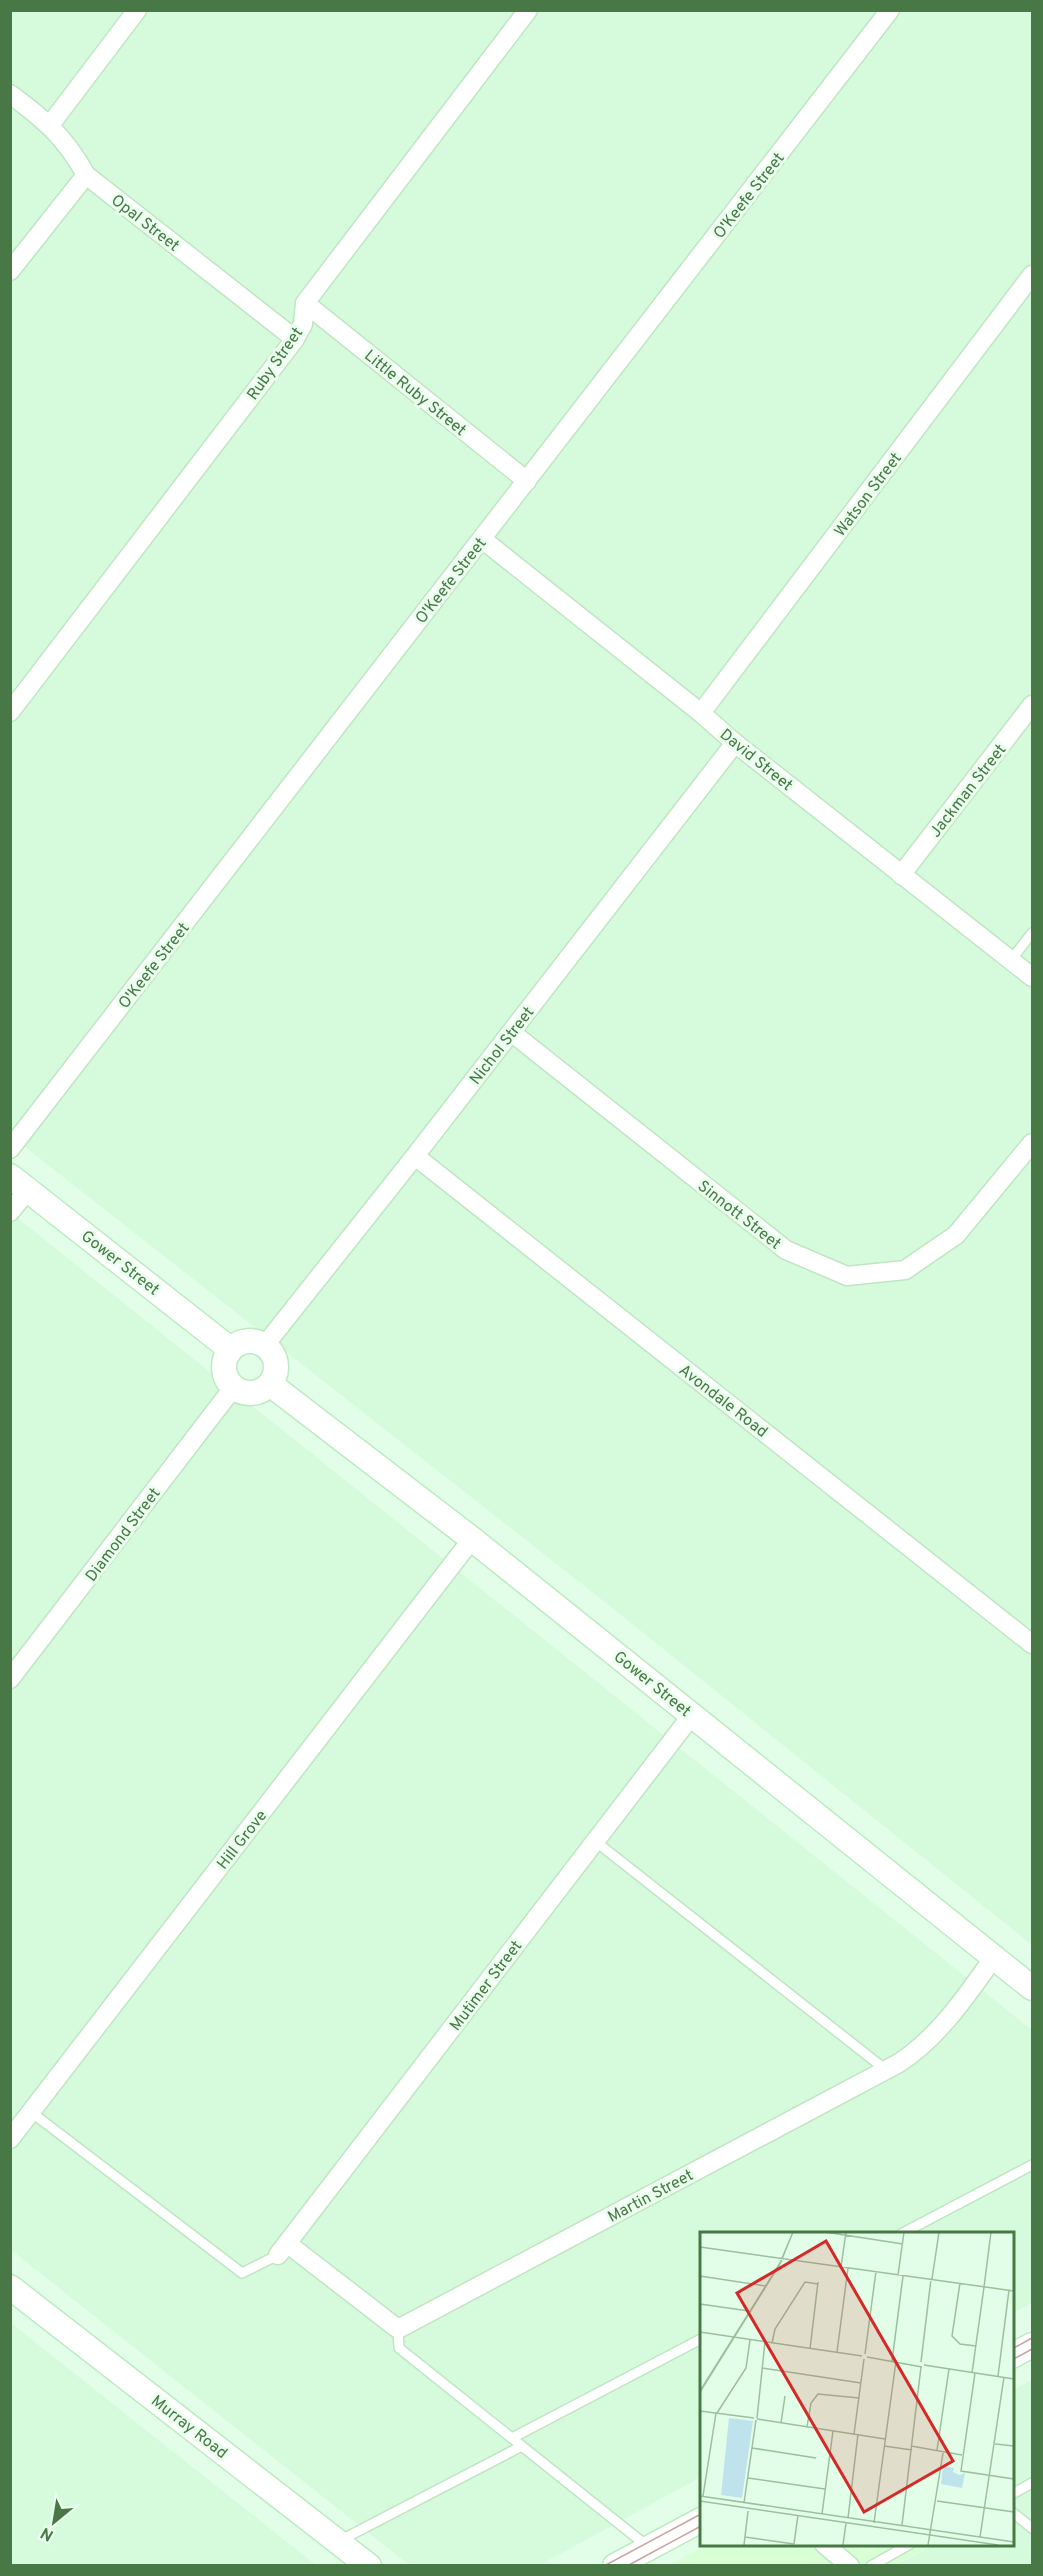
<svg xmlns="http://www.w3.org/2000/svg" width="1043" height="2576" font-family="Overpass,sans-serif">
  <style>
    .residential { fill: #d6fbdc }
    .commercial { fill: #d9ffd5 }
    .lines { fill: none; stroke-linecap: round; stroke-linejoin: round }
    .lane-casing { stroke: #c0e5c2; stroke-width: 12 }
    .street-casing { stroke: #c0e5c2; stroke-width: 21 }
    .secondary-casing { stroke: #bcebc0; stroke-width: 27 }
    .lane { stroke: #fff; stroke-width: 9 }
    .street { stroke: #fff; stroke-width: 18 }
    .secondary { stroke: #fff; stroke-width: 24 }
    .tram { stroke: #c8a6a0; stroke-width: 1.5 }
    .labels { text-anchor: middle; stroke-width: 6; stroke-linejoin: round; paint-order: stroke }
    .street-label { font-size: 16px; fill: #487846; stroke: #eaffee }
    .inset-road { fill: none; stroke: #9bc09d; stroke-width: 1.5 }
    .view { fill: #d62828; fill-opacity: 0.15; stroke: #d62828; stroke-width: 3 }
    .inset-edge { fill: none; stroke: #487846; stroke-width: 3 }
  </style>
  <rect width="100%" height="100%" fill="#e2fee8"/>
  <!-- residential -->
  <path class="residential" d="M10,11H1032V1945L601,1599L11,1136Z
    M10,1212L1032,2030V2303L1012,2314V2234H701V2477L540,2565H409L11,2250Z
    M11,2323L316,2565H11Z
    M1032,2380V2565L895,2566L934,2545L1012,2544V2390Z"/>
  <!-- commercial -->
  <path class="commercial" d="M707,2545H934L894,2565L666,2566Z"/>
  <g class="lines">
    <defs>
      <path id="lane" d="M1011,960L1032,933
        M595,1841L886,2070
        M31,2112L242,2273L278,2255
        M901,2234L1032,2165
        M398,2329L399,2348L647,2546
        M512,2438L701,2339
        M1012,2494L1032,2483
        M1012,2512L1032,2528
        M341,2540L522,2446
        M871,2566L910,2544"/>
      <path id="street" d="M10,94C45,120 65,137 86,175L295,339
        M50,125L137,10
        M10,271L86,175
        M305,303L527,481
        M482,539L701,713L735,743L1032,977
        M10,712L295,339L303,324L305,303L528,10
        M701,713L1032,275
        M901,875L1032,705
        M511,1032L786,1250L847,1276L905,1270L956,1235L1032,1143
        M10,1149L890,10
        M415,1156L1032,1644
        M10,1212L28,1190
        M265,1345L415,1156L735,743
        M10,1679L233,1388
        M10,2139L472,1539
        M288,2244L398,2329L899,2063C939,2037 967,1995 994,1957
        M278,2255L692,1715
        M824,2544L850,2566"/>
      <path id="secondary" d="M10,1176L230,1349
        M224 1367a26 26 0 1 1 52 0a26 26 0 1 1-52 0Z
        M270,1384L472,1539L1032,1988
        M10,2287L369,2566
        M1012,2356L1032,2345
        M615,2566L701,2520"/>
    </defs>
    <!-- lane casing -->
    <use href="#lane" class="lane-casing"/>
    <!-- street casing -->
    <use href="#street" class="street-casing"/>
    <!-- secondary casing -->
    <use href="#secondary" class="secondary-casing"/>
    <!-- lane -->
    <use href="#lane" class="lane"/>
    <!-- street -->
    <use href="#street" class="street"/>
    <!-- secondary -->
    <use href="#secondary" class="secondary"/>
    <!-- tram -->
    <path class="tram" d="M1012,2349L1032,2338
      M1012,2360L1032,2349
      M604,2566L701,2514
      M627,2566L701,2526"/>
  </g>
  <g class="labels">
    <!-- street labels -->
    <g class="street-label">
      <text transform="translate(748 195) rotate(-52)" y="6">O'Keefe Street</text>
      <text transform="translate(146 222) rotate(38)" y="6">Opal Street</text>
      <text transform="translate(274 363) rotate(-55)" y="6">Ruby Street</text>
      <text transform="translate(416 392) rotate(39)" y="6">Little Ruby Street</text>
      <text transform="translate(867 494) rotate(-53)" y="6">Watson Street</text>
      <text transform="translate(450 580) rotate(-52)" y="6">O'Keefe Street</text>
      <text transform="translate(757 759) rotate(39)" y="6">David Street</text>
      <text transform="translate(967 790) rotate(-52)" y="6">Jackman Street</text>
      <text transform="translate(153 965) rotate(-52)" y="6">O'Keefe Street</text>
      <text transform="translate(501 1045) rotate(-52)" y="6">Nichol Street</text>
      <text transform="translate(740 1214) rotate(38)" y="6">Sinnott Street</text>
      <text transform="translate(121 1262) rotate(38)" y="6">Gower Street</text>
      <text transform="translate(724 1400) rotate(38)" y="6">Avondale Road</text>
      <text transform="translate(122 1534) rotate(-53)" y="6">Diamond Street</text>
      <text transform="translate(653 1683) rotate(39)" y="6">Gower Street</text>
      <text transform="translate(241 1839) rotate(-52)" y="6">Hill Grove</text>
      <text transform="translate(485 1985) rotate(-53)" y="6">Mutimer Street</text>
      <text transform="translate(650 2195) rotate(-28)" y="6">Martin Street</text>
      <text transform="translate(190 2426) rotate(38)" y="6">Murray Road</text>
    </g>
  </g>
  <!-- overview -->
  <g transform="translate(700 2232)">
    <rect width="314" height="314" fill="#e2fee8"/>
    <path d="M29,186L53,189L42,266L21,263ZM243,234L254,236L253,240L260,243L265,241L262,256L241,252Z" fill="#bfe3ed"/>
    <path class="inset-road" d="M125,0L203,12M0,15L314,59M141,35L146,0M198,43L204,0M0,44L66,54M232,47L239,0M260,51L252,104L260,112L276,114M284,55L291,0M0,72L49,79M0,100L162,124M72,111L75,97L105,50L118,52M110,117L118,50M137,120L148,36M165,122L176,39M167,125L222,135M192,129L203,44M221,130L231,47M224,133L314,147M62,136L161,151M272,141L284,55M275,141L261,239L314,247M298,144L309,58M0,159L80,31L93,0M0,160L80,32L93,0M0,179L54,186M17,181L46,136L50,108M57,186L65,110M57,187L185,207M81,191L85,164M107,195L111,171L118,162L159,166M154,202L164,127M295,212L314,214M184,214L212,218M211,214L262,223M52,216L116,226M237,218L249,137M48,246L125,257M0,264L314,310M3,264L16,181M0,269L298,313M237,269L314,280M44,271L56,188M122,282L133,199M148,286L158,202M174,291L196,129M202,293L221,135M45,305L94,312M280,305L304,145M94,312L98,283M44,313L48,279M143,313L146,291M228,313L243,221"/>
    <path class="view" d="M126,9L253,229L164,280L37,61Z"/>
    <rect width="314" height="314" class="inset-edge"/>
  </g>
  <!-- border -->
  <rect width="1043" height="2576" fill="none" stroke="#487846" stroke-width="24"/>
  <!-- north arrow -->
  <g transform="translate(54 2522) rotate(210)" stroke="#eaffee" stroke-width="4.5" paint-order="stroke">
  <path d="M0-4.5L10 22L0 15L-10 22Z" fill="#487846"/>
  <text y="-9" font-size="16" font-weight="bold" text-anchor="middle" fill="#487846">N</text>
  </g>
</svg>
